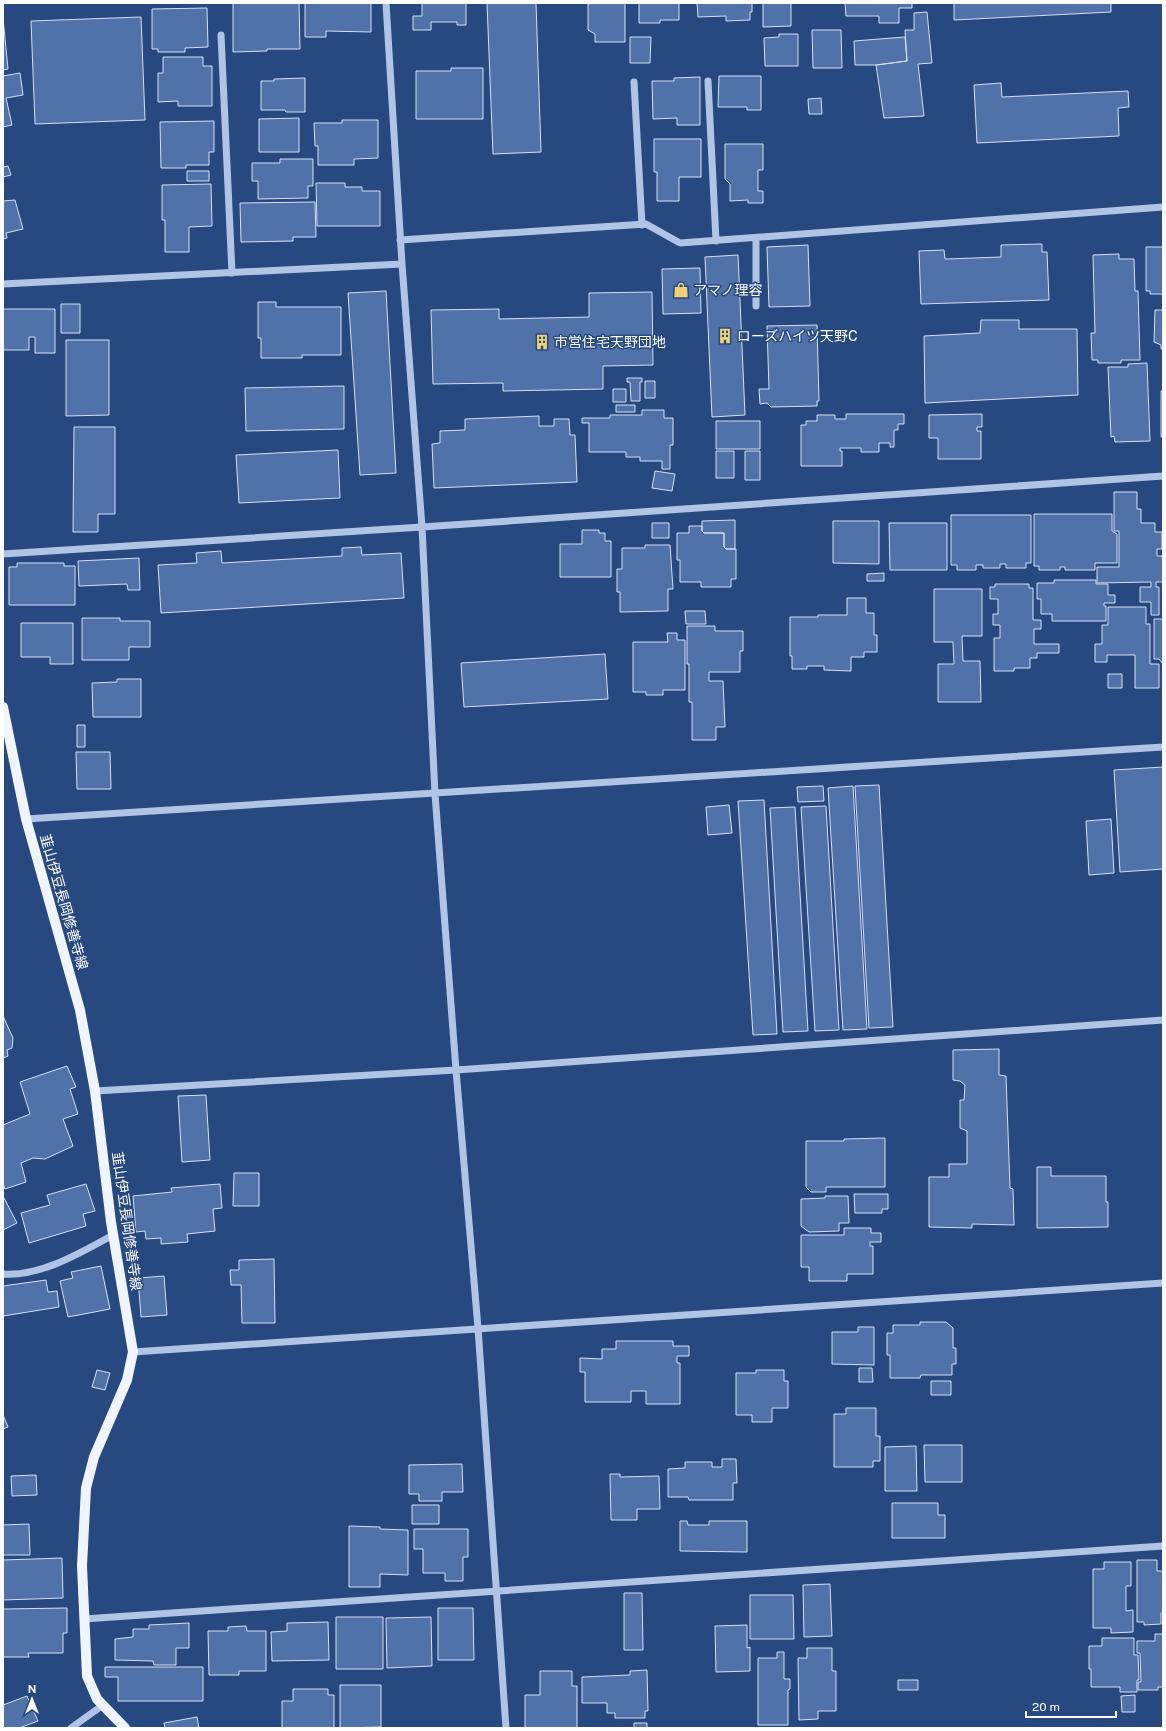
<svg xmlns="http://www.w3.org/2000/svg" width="1166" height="1731" font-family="'Public Sans','Noto Sans JP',sans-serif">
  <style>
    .building { fill: #5172a9; stroke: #d2e0f5 }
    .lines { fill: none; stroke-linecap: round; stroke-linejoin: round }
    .minor { stroke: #b0c4e6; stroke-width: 7 }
    .major { stroke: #f0f4fd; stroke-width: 10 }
    .labels { text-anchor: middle; stroke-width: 3; stroke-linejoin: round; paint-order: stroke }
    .poi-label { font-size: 14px; fill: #fff; stroke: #284980; text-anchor: start }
    .street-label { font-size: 14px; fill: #fff; stroke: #284980 }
  </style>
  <rect width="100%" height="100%" fill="#284980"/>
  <!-- building -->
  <path class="building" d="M233,3H299L300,49H267V51L233,52Z
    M305,3H371V32L326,31V37H305Z
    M422,3H466V25H457V22H431V30H413V16H422Z
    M487,3H536L541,152L493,154Z
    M593,3H625V42H595V34L588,30V4Z
    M639,3H679V20H660V23H639Z
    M697,3H752V12H750V20L726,21V16L698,17Z
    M763,3H791V26L763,27Z
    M845,3H912V8H899V23H879V16H846Z
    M954,3H1111V12L954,20Z
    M207,8L208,47L185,48V52H158V49H152V9Z
    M927,12L932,63L918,64L924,116L884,118L876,65L907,61L905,30H914V13Z
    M141,17L145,120L35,124L31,21Z
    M3,18L8,69L3,70Z
    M812,30H841L842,68H813Z
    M779,34H798V66H765L764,38L779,37Z
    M630,37H651L650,63H630Z
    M905,37L907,61L876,65H855L854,41Z
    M163,57H203V66H212V106H178V101L158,102V73H163Z
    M451,68H483V119H416V71H451Z
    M20,73L23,95L6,98L12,125L3,127V76Z
    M719,76H761V110H747V107H718Z
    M700,77V125H677V118L653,119L652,81H674V78Z
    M305,78V112H286L285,110H261V81H274V79Z
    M1001,83L1002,97L1128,91L1129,107L1118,108L1119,136L977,143L974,85Z
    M821,98L822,114H809L808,99Z
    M299,118V152H259V119Z
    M342,120H378V158L354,159V165H318V146H315L314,123H342Z
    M214,121V152H209V165H186V168H161L160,122Z
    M654,139H701V177H679V201H657V172H654Z
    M725,144H763V170H758V191H763V203H748V200L730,201V184L725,179Z
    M280,159H313V186H308V198L258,199V181H252V163H280Z
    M8,166L11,175L3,177V167Z
    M187,171H209V181H187Z
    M316,183H345V187H362V191H380V226H317Z
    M211,184L212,226L189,227V252H165V220H162V185Z
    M15,200L23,229L6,233L7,238L3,239V201Z
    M315,202L316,237H293V241L241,242L240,203Z
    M1042,244V252H1047L1049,300L921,304L919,251L944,250L945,259L1001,257V245Z
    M808,245L810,306L769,307L767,247Z
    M1146,247H1163V294H1150V291H1146Z
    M1119,254V259H1134L1135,291H1138L1140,360H1121V363H1098V360H1092L1091,333H1095L1093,255Z
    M738,255L745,415L712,417L705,257Z
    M700,268L701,313L663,314L662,269Z
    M386,291L396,473L360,475L348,293Z
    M652,292L653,365L603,366V389L503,391V383L433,384L431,310L499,309V319L589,317V293Z
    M258,302H276V307H341V355H302V358H261V338H258Z
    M61,304H80V333H61Z
    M3,309H55V353H35V337H29V350H3Z
    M1155,310H1163V349H1161V345L1154,342Z
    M981,320H1019V329H1077L1078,395L925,403L924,336L980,333Z
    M817,325L819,401H817V406L771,407L767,403L760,404L759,389H769L767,326Z
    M66,340H109V415L66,416Z
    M1147,363L1150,441L1115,442L1114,436L1111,437L1108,367H1128V364Z
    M627,378H642V382H640V401H631L630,382H627Z
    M645,381H655V398H645Z
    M344,386V429L246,431L245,388Z
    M613,389H626V402H613Z
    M1161,391H1163V437H1161Z
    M616,405H635V412H616Z
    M642,410H664V418H673V445H670V469H662V461H640V457H626V452H589V423H582V418H610V415H642Z
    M846,414H904V424H898V430H894V447H890V443H879V452H861V448H840V451H842V466H801V425H806V421H817V415H835V419H846Z
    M982,414V427H977V431H981V459H938V438H929V415Z
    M539,416V426H554V419H569L570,435H575L577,482L434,488L432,444L440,443V431L465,430V419Z
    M716,421H760V449H716Z
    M74,427H115V514H98V532H73Z
    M338,450L340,498L239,503L236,455Z
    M716,451H734V478H716Z
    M745,451H760V480H745Z
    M655,471L675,474L672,491L652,488Z
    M1114,492H1137V509H1141V523H1155V532H1162V549H1157V556H1162L1163,561V582H1156V587H1159V615H1151V602H1140V587H1151V582L1097,583V567H1119V531H1114Z
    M1034,514H1112V531L1117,534V563H1095V570H1065V567H1060V570H1039V566H1034Z
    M951,515H1031V563H1026V568H1006V564H1000V568H983V565H976V570H957V565H951Z
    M735,520V549H726L724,547V533H704L702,531V521Z
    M833,521H879V564L833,563Z
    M652,523H669V538H652Z
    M889,523H947V570H890Z
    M689,526H702V531L704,533H724V547L726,549H736V579H731V587H701V582H680V560H677V533H689Z
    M582,530H599V533H605V541H611V577H560V544H582Z
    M645,545H670L673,589H668V611L620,612V592H617V569H622V548H645Z
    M361,547L362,555L401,553L404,598L161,613L158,565L197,563L196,553L221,551L222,563L342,556V548Z
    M139,558L140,590H128L127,584L79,586L78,561Z
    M17,563H64V566H75V605H9V567H17Z
    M884,573V581H867V574Z
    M1054,580H1096V584H1108V595H1115V603H1104V606H1106V621H1052V614H1041V599H1037V583H1054Z
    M995,584H1029V588H1033V620H1041V629H1034V644H1059V653H1037V658H1030V668H1014V671H994V638H1000V625H993V614H998V599H990V587H995Z
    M934,589H982V636H962L963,661H980L981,702H938V664H954L953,642H934Z
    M847,598H866V613H874V635H877V652H864V657H851V671L824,670V666H807V669H792V656H790V617H818V615H847Z
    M1108,607H1146V624H1150V664H1159V688H1135V655H1107V662H1095V644H1102V625H1108Z
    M685,611H705L706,624H686Z
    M82,618H120V621H150V647H129V660H82Z
    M1154,619H1163V664L1159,659H1154Z
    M21,623H73V664H50V657H21Z
    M687,626H715V631H743V651H740V672H709V681H723L725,727H716V740H692V702H689V664H687Z
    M667,633H677V640H685V690H663V695H646V692H633V642H668Z
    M605,654L608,699L464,707L461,663Z
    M1108,674H1122V688H1108Z
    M117,679H141V717H93L92,683L117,682Z
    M77,725H85V747H77Z
    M76,752H110L111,789H77Z
    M1163,767V869L1120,872L1114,770Z
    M879,785L893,1027L869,1028L855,786Z
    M823,786L824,801L798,802L797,787Z
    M853,786L867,1029L843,1030L828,788Z
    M764,800L777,1034L753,1035L738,801Z
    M729,805L732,833L708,835L706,807Z
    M826,806L839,1030L815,1031L801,807Z
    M795,807L808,1031L783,1032L770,808Z
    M1111,819L1114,873L1089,875L1086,821Z
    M3,1016L13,1038L12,1048L7,1050L8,1056L3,1058Z
    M999,1049V1075L1006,1076L1010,1188L1013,1189L1014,1225L972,1224V1228L929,1227V1177H949V1164H967V1131L960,1128V1100H964L965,1085L960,1081L953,1080V1050Z
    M67,1066L76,1087L70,1089L78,1114L63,1119L73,1146L45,1159L33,1158L21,1163L26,1182L5,1189L3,1184V1125L30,1114L20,1082Z
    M206,1095L210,1160L182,1162L178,1096Z
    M885,1138V1187H826V1192H811L806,1187V1141H844V1139Z
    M1037,1167H1051V1176H1106V1202H1108V1227L1037,1228Z
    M234,1173H259V1206H233Z
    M86,1184L95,1211L83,1214L86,1226L29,1243L21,1213L50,1205L47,1195Z
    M220,1184L222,1208L213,1209L215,1231L187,1234L188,1242L161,1244V1238L146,1239L145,1231L136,1232L133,1196L172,1192L171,1188Z
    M854,1194H888V1209H882V1213H855Z
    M3,1196L17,1223L3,1230Z
    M825,1196H848L849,1223H839V1231L809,1232L801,1226V1199L825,1198Z
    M844,1228H871V1233H881V1242H870V1246H873V1274H847V1281H809V1267H801V1235H844Z
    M274,1259L275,1323H242L241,1285H231L230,1270H239V1260Z
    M101,1266L110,1309L68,1317L60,1281L73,1278L71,1272Z
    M164,1276L167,1315L141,1317L138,1278Z
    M46,1280L48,1292L57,1291L59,1307L3,1316V1286Z
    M920,1322H946L953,1328V1348H956V1364H952V1375H921L920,1378H890V1355H887V1333H893V1325H920Z
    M858,1327H874V1365L832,1364V1332H858Z
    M616,1341H673V1346H689V1356H677V1363H680V1404H646V1391H631V1402H585V1372H580V1358L602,1359V1349H616Z
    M859,1368H872L873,1382H859Z
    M97,1370L110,1373L105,1390L92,1387Z
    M756,1370H784V1381H788V1408H772V1422H752V1415H736V1373H756Z
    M931,1381H951V1395H931Z
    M846,1408H876V1436H880V1461H873V1467H834V1414H846Z
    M3,1415L8,1427L3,1429Z
    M924,1445H962V1482H925Z
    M916,1446L917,1491H885V1447Z
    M722,1459H736L737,1483H733V1500H689L688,1497H668V1469L685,1468V1462H712V1467H722Z
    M462,1464L463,1492H442V1501H419V1494H409V1465Z
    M610,1474H620V1477L659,1476L660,1509H637V1520H611Z
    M36,1475L37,1495L12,1496L11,1476Z
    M892,1503H938V1515H945V1538H892Z
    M412,1505H439V1524H412Z
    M680,1521H687L688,1525H709V1521H747V1552L680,1551Z
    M29,1524L30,1555H3V1525Z
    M349,1526L380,1527V1529L408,1530V1575L380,1574V1587H349Z
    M414,1529H468V1557H463V1581H445V1573H423V1549H414Z
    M62,1558L63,1598L3,1600V1560Z
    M1137,1560H1157V1571H1163V1613H1161V1624L1144,1625V1622H1137Z
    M1104,1562H1131V1586H1126V1611L1133,1610V1632L1111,1633V1628H1093V1569H1104Z
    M830,1584L832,1636L804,1637L803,1585Z
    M624,1593H642L643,1650H624Z
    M750,1595H793L794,1639H750Z
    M67,1608V1633H63V1653H28L29,1657H3V1609Z
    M438,1608H473L474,1660H438Z
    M336,1617H383V1669H336Z
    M431,1617L432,1666L387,1668L386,1618Z
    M328,1622L329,1660L272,1661L271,1632L287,1631V1623Z
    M189,1623V1648H176V1665H154L153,1661L115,1660V1639L133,1637V1629H149V1625Z
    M747,1625V1648L750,1647V1671L716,1672L715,1626Z
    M246,1626L247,1631H266V1671H239V1675H209L208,1631H228V1627Z
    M1155,1634H1163V1687H1158V1690H1138V1682H1141L1140,1653H1137V1641H1155Z
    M1102,1638H1134V1655H1138L1139,1680H1137V1692H1120V1687H1091V1669H1089V1646H1102Z
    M807,1648H832V1671H836V1711H818V1719L799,1720L798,1658H807Z
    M777,1652H784V1679H790V1689L788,1690V1725H758V1658H777Z
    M105,1667H203V1701H118V1677H105Z
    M647,1670L648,1711H645V1718H615V1713H607V1703H582V1677L630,1675V1671Z
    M540,1671H572V1686H577V1728H525V1695H540Z
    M898,1680H918V1690H898Z
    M340,1685H381V1727L340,1728Z
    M293,1689H328V1695H334V1728H282V1701H293Z
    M1135,1695V1712H1122L1121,1696Z
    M27,1696L38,1721L19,1728H3V1705Z
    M197,1717L199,1728H165L164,1723Z
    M634,1723H647V1728H634Z"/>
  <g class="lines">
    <!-- minor -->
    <path class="minor" d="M386,3L402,264L422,527L435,794L456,1070L478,1328L506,1728
      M221,35L232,273
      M708,81L716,241
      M634,82L642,225
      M756,238V306
      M400,240L646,224L680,243L1163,207
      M3,284L402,264
      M3,554L422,527L1163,476
      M26,819L1163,747
      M95,1091L456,1070L1163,1020
      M3,1274C40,1277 82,1252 113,1235
      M133,1352L1163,1283
      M84,1619L1163,1546
      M71,1728L103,1705"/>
    <!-- major -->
    <path class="major" d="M3,707L26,819L80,1010L95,1091L111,1222L133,1352L127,1380L94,1457L86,1488L82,1566L87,1676L97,1699L125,1728"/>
  </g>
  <!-- icons -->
  <defs>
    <symbol id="shop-bare" viewBox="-9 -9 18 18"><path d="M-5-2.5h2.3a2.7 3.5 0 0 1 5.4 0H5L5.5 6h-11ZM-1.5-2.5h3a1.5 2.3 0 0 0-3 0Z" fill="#edd376" stroke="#284980" stroke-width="2.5" paint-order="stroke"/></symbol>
    <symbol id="building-bare" viewBox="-9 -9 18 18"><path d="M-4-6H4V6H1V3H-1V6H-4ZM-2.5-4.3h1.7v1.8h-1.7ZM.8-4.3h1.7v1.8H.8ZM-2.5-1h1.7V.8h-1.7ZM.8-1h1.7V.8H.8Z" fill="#edd376" stroke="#284980" stroke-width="2.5" paint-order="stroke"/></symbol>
  </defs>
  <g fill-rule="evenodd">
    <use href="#shop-bare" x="670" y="279" width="22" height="22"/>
    <use href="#building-bare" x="714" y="325" width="22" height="22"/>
    <use href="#building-bare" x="531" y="331" width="22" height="22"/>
  </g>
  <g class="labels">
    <!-- poi labels -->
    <g class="poi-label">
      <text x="693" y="295">アマノ理容</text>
      <text x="737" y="341">ローズハイツ天野C</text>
      <text x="554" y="347">市営住宅天野団地</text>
    </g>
    <!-- street labels -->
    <g class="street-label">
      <text transform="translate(64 902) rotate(74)" y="5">韮山伊豆長岡修善寺線</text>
      <text transform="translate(127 1221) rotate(82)" y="5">韮山伊豆長岡修善寺線</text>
    </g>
  </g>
  <!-- border -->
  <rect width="1166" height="1731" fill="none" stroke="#ffffff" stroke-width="8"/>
  <!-- north arrow -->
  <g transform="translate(32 1699)" stroke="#284980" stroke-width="3" paint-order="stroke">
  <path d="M0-3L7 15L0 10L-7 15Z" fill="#ffffff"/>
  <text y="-6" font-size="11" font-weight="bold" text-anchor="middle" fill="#ffffff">N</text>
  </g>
  <!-- scale -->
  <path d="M1026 1711v6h90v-6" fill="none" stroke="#ffffff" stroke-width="2"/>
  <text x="1032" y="1711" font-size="12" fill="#ffffff" stroke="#284980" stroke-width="3" paint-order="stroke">20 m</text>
</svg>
